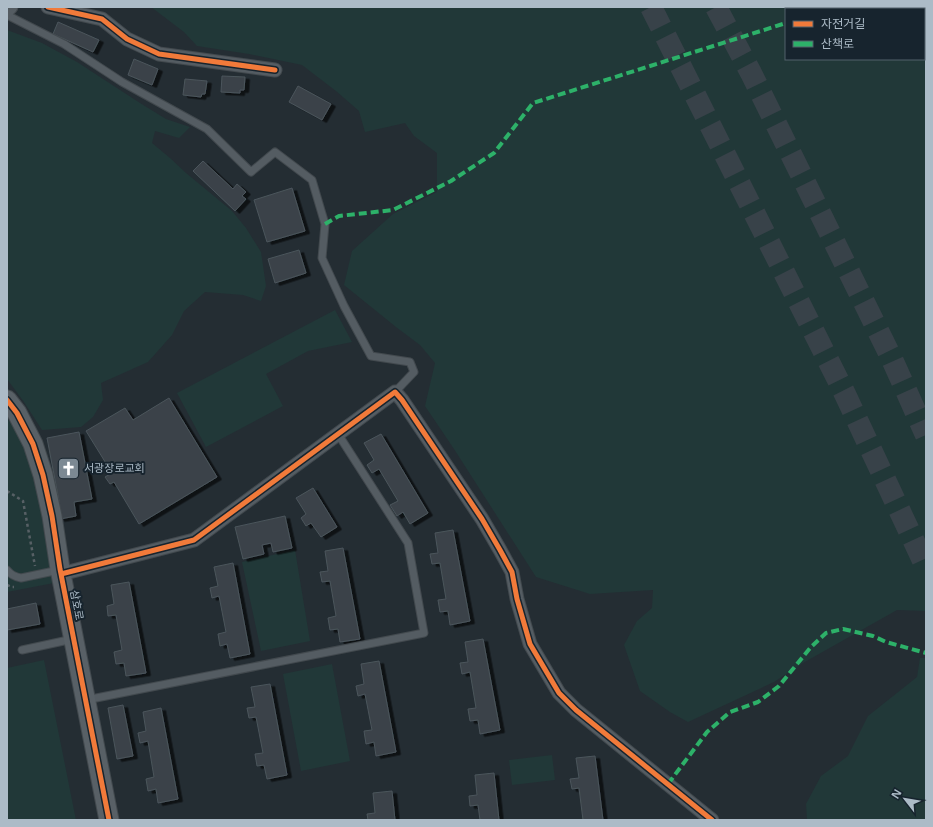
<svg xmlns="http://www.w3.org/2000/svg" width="933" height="827" font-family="'Noto Sans','Noto Sans KR',sans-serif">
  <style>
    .green { fill: #213838; fill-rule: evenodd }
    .building { fill: #3b4348; stroke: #4b555c; filter: url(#shadow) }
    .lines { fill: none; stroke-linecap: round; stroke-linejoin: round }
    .highway-tunnel { stroke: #384249; stroke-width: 22; stroke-dasharray: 22 11; stroke-linecap: butt }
    .lane-casing { stroke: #42494e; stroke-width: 9 }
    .street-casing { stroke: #42494e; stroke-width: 15 }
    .secondary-casing { stroke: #42494e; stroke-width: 21 }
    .path { stroke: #576065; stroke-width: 2.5; stroke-dasharray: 3 3; stroke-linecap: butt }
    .lane { stroke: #545c62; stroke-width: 7 }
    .street { stroke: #545c62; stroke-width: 13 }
    .secondary { stroke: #586066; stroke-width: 19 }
    .quiet { stroke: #2db169; stroke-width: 4; stroke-dasharray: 8 4; stroke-linecap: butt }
    .cycleway-casing { stroke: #17242e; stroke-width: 8 }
    .cycleway { stroke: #f17a3a; stroke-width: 5 }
    .labels { text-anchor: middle; stroke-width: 4; stroke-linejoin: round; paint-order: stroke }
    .poi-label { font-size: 11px; fill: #acbbc7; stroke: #17242e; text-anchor: start }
    .street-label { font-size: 11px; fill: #acbbc7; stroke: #17242e }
  </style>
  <defs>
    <filter id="shadow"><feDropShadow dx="4.5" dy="2.5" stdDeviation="0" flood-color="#0009"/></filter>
  </defs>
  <rect width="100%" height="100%" fill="#242d33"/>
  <!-- green -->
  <path class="green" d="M151,7H926V611L897,610L803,663L774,682L688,722L670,712L640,691L624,645L637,621L652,608L653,590L590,594L536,577L454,449L425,406L435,363L420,345L396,327L344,285L352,251L393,214L437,192V153L414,136L405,123L365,132L359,111L336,91L302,65L249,54L197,46L184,32ZM786,9H924V59H786Z
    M7,30L42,43L77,62L140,103L166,119L190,127L179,138L155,131L152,143L170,158L186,173L232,211L246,228L261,252L266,286L261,301L243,295L205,292L184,311L172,335L148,362L101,383L103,400L93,417L81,427L42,430L24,402L7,379Z
    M335,310L352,342L308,351L266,374L283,406L206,447L177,393Z
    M7,418L21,437L35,477L54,583L7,592Z
    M295,550L310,641L261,651L242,562Z
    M920,658H926V820H807L806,804L821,776L848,756L868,716L917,677Z
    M44,660L76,820H7V668Z
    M332,664L350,761L301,771L283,674Z
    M552,755L555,780L512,785L509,760Z"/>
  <!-- building -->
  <path class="building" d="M58,22L99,40L93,52L53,34Z
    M134,59L158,69L152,85L128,75Z
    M222,76L245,77L244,90H240V93L221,92Z
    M185,79L207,81L205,94H202L201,97L183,95Z
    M298,86L331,104L322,120L289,102Z
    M203,161L233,189L237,184L246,192L242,196L246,199L235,211L193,171Z
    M292,188L305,231L267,242L254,200Z
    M299,250L306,273L275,283L268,259Z
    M169,398L217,477L139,524L114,482L110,484L105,477L112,473L86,431L125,408L133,420Z
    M79,432L92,499L74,502L76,516L60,519L56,502L59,501L47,438Z
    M381,434L428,513L410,524L403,512L397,516L390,505L398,501L379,469L372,473L367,465L374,460L364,443Z
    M313,488L337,527L321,537L311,523L306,526L301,518L306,514L296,498Z
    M285,516L292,548L273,552L271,543L262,545L264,554L243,559L235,527Z
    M453,530L470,621L450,625L448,611L440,612L438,600L446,599L440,563L432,564L430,554L438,553L435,533Z
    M343,548L360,639L340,642L338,629L330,630L328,618L336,616L330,581L322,582L320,572L328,571L325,551Z
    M233,563L250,654L230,658L227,644L220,646L218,634L226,632L219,596L212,598L210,588L218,586L214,567Z
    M129,582L146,673L126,676L124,663L116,664L114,652L122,650L116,615L108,616L107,606L114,604L111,585Z
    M36,603L40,624L7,630V609Z
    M483,639L500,730L480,734L478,720L470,721L468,709L476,708L470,672L462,674L460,663L468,662L465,642Z
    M379,661L396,752L376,756L374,742L366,744L364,731L372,730L365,694L358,696L356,686L364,684L361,664Z
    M270,684L287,775L267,779L264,765L257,766L255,754L263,753L256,717L249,718L247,708L255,707L251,687Z
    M123,705L133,756L117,759L108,708Z
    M161,708L178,799L158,803L156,789L148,791L146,779L154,777L148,741L140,743L138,733L146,731L143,712Z
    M595,756L603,820H583L579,788L572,789L570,779L579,778L576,758Z
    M494,773L499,820H480L478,805L470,806L469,796L477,795L475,775Z
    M392,791L395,820H368L367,814L375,813L373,793Z"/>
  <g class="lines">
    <!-- highway-tunnel -->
    <path class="highway-tunnel" d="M651,7L844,392L926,567
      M716,7L751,73L891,357L926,435"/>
    <defs>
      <path id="lane" d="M7,15L64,44L122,82L207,129L251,172L275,152L312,180L325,224L322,258L344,306L371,356L410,362L414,372L395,392
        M7,570C11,575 15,577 21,578L59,570
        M22,650L73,639
        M86,700L424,633L408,543L338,434"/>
      <path id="street" d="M48,7L102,19L127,39L159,54L275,70
        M7,11L11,7
        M61,574L194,540L395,392L402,400L482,519L500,550L512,572L517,599L530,644L559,693L576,710L712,820"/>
      <path id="secondary" d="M7,400L17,413L33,444L43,475L52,516L60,569L109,820"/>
    </defs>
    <!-- lane casing -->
    <use href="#lane" class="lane-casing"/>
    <!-- street casing -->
    <use href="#street" class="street-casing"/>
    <!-- secondary casing -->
    <use href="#secondary" class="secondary-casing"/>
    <!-- path -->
    <path class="path" d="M7,491L23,501L35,566
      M7,585L12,587H14"/>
    <!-- lane -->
    <use href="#lane" class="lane"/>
    <!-- street -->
    <use href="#street" class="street"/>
    <!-- secondary -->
    <use href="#secondary" class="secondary"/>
    <!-- quiet -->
    <path class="quiet" d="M325,224L339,216L393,210L451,181L494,153L533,103L786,23
      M668,784L707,732L730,712L758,702L779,686L811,647L826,633L843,629L873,636L886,642L926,653"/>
    <defs>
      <path id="cycleway" d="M48,7L102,19L127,39L159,54L275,70
        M7,400L17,413L33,444L43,475L52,516L60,569L109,820
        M61,574L194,540L395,392L402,400L482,519L500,550L512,572L517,599L530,644L559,693L576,710L712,820"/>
    </defs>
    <!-- cycleway casing -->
    <use href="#cycleway" class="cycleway-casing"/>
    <!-- cycleway -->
    <use href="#cycleway" class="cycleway"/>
  </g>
  <!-- icons -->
  <defs>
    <symbol id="church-square" viewBox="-11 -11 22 22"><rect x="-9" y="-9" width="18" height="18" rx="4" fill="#7c8993" stroke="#17242e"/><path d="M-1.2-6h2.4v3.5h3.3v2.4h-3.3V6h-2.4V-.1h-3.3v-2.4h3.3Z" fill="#fff"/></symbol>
  </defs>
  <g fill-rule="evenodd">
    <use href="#church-square" x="56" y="456" width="25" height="25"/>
  </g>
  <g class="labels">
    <!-- poi labels -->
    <g class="poi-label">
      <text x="84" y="472">서광장로교회</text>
    </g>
    <!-- street labels -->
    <g class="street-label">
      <text transform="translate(77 605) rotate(79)" y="4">삼호로</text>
    </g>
  </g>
  <!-- border -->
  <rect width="933" height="827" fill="none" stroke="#acbbc7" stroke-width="16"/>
  <!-- legend -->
  <rect x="785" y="8" width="140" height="52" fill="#17242e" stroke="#53606b"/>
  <rect x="793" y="21" width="20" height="6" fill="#f17a3a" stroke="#53606b"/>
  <text x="821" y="28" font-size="12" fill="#acbbc7">자전거길</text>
  <rect x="793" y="41" width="20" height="6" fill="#2db169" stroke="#53606b"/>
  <text x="821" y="48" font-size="12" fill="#acbbc7">산책로</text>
  <!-- north arrow -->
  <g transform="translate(905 799) rotate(301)" stroke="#17242e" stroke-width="3" paint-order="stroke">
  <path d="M0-3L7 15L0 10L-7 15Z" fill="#acbbc7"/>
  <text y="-6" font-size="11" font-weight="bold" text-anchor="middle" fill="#acbbc7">N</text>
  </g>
</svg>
